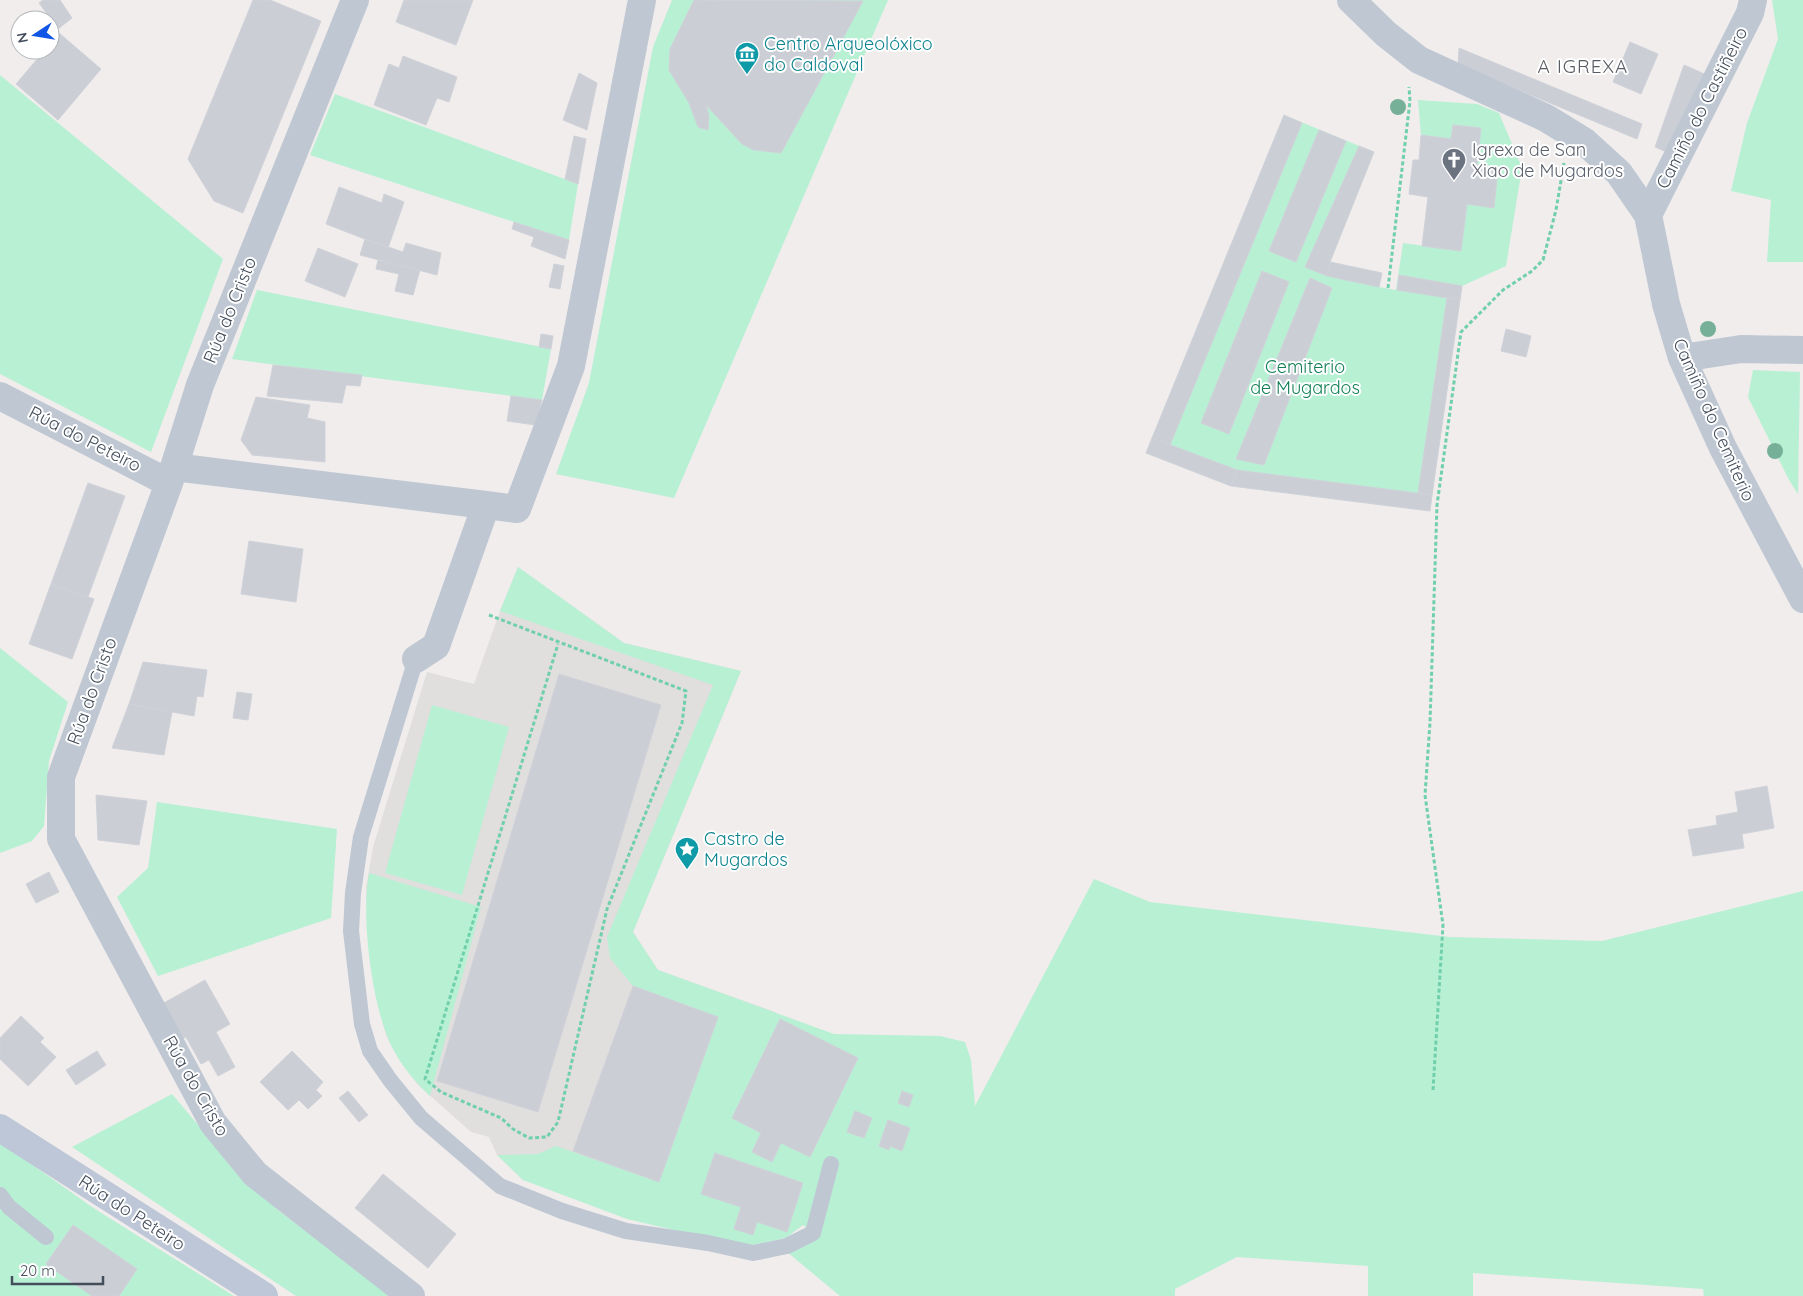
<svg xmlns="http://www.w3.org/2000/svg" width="1803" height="1296" font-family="Quicksand,sans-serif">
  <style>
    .education { fill: #e1dede }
    .green { fill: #b8f0d4 }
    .building { fill: #cbced5; stroke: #d0d2d9 }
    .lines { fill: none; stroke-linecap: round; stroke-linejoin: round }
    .path { stroke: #6fd0ab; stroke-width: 3; stroke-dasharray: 4 2.5; stroke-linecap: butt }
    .lane { stroke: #bfc7d3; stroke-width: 16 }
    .street { stroke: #bfc7d3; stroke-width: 28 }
    .secondary { stroke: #bec7d7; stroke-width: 28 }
    .tree { fill: #76b099 }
    .labels { text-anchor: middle; stroke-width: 4; stroke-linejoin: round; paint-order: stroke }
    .culture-label { font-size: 18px; fill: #0d838f; stroke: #fff; text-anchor: start }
    .street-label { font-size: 18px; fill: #444e5b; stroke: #fff }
    .worship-label { font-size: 18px; fill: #5b616d; stroke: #fff; text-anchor: start }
    .park-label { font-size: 18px; fill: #127f55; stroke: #fff }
    .neighbourhood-label { font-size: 19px; letter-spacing: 1px; fill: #595c62; stroke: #fff }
  </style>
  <rect width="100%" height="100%" fill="#f0edec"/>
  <!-- education -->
  <path class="education" d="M518,567L624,643L741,671L633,932L658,970L775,1012L688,1202L523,1180L497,1155L489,1137L471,1132L417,1084L401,1062L386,1035L376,997L368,934L366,888L373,847L427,672L474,684L500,611Z"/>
  <!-- green -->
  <path class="green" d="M672,0H888L674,498L556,474L589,383L653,47Z
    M1772,0H1803V262H1767L1771,200L1731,191L1747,123L1778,39Z
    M0,75L223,259L151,452L0,374Z
    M335,94L578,184L569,240L310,155Z
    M1418,100L1477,104L1499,113L1522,168L1506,266L1462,286L1430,511L1231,486L1146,453L1284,115L1374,152L1330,262L1382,273L1379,287L1396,290L1403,243L1461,251L1467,204L1494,207L1498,168L1477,165L1481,128L1453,125L1451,139L1421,135Z
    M257,290L551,349L542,400L232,359Z
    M1753,370L1800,372L1798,494L1789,480L1748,397Z
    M518,567L624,643L741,671L633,932L658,970L834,1034L940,1036L965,1042L971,1060L975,1106L1094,879L1150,902L1450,937L1602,941L1803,891V1296H1704L1703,1289L1473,1273V1296H1368V1266L1237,1257L1175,1289V1296H840L787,1252L812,1232L803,1225L786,1238L752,1245L708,1238L627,1219L523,1180L497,1155L538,1154L556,1146L659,1182L718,1018L633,986L610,958L607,937L713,685L500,611Z
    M0,648L68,702L49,761L44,826L32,841L0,853Z
    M432,705L509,727L462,895L385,873Z
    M157,802L337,829L331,918L158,976L117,897L148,868Z
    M369,873L481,907L430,1096C412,1079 394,1057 386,1033C371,992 361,916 369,873Z
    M172,1094L243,1178L278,1210L390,1296H296L72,1147Z
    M0,1142L95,1209L234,1296H0Z"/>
  <!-- building -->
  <path class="building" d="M43,0H60L72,18L58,29L39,3Z
    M253,0H270L321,21L243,213L214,201L188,159Z
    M404,0H473L456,45L396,22Z
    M694,0L863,1L781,153L754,150L742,144L706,105L709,116L708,130L698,127L689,103L669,70L670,49Z
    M59,33L101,69L58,120L16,84L45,50H50V44Z
    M1630,42L1658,54L1641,94L1613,82Z
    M1459,48L1642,124L1637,139L1458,65Z
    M403,56L457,77L449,102L437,98L426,125L374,105L389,64L399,68Z
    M1684,65L1709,76L1669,153L1655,147Z
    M579,73L597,83L587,130L563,120Z
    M1284,115L1302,123L1170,445L1152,438Z
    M1453,125L1481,128L1477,165L1498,168L1494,208L1467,204L1461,251L1422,246L1428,197L1409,194L1413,160H1419L1421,135L1451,139Z
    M1319,130L1346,141L1296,262L1269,251Z
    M574,136L586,139L578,184L565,179Z
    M1359,146L1374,152L1330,262L1327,276L1305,267Z
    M339,187L382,203L384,194L404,202L388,248L326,224Z
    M514,222L569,240L565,259L531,246L534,237L512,229Z
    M365,239L403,252L406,243L441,253L437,275L360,255Z
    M318,248L358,264L345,297L305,281Z
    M378,260L420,270L413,295L395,291L399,274L376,269Z
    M1330,262L1382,273L1379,287L1327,276Z
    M554,264L564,266L560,289L549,287Z
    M1262,271L1289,282L1229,434L1201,423Z
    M1399,275L1462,286L1460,300L1397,290Z
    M1310,278L1332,288L1264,465L1236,459Z
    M1447,298L1460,300L1432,495L1418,493Z
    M1506,329L1531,336L1526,357L1501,351Z
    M541,334L553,336L551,349L539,347Z
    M273,365L362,375L360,386L346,385L342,403L267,396Z
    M511,396L542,400L535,425L507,421Z
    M256,397L310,405L307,418L325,422V462L252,455L241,440Z
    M1152,438L1237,470L1231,486L1146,453Z
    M1237,470L1432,495L1430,511L1231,486Z
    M88,483L125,496L88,597L51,584Z
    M249,541L303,549L296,602L241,594Z
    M51,584L94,599L72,659L29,644Z
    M143,662L207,670L203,697L197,696L194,716L129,704Z
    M559,674L661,705L538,1112L437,1081Z
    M237,692L252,694L248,720L233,718Z
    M129,704L172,712L164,755L112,748Z
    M1767,786L1774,828L1742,834L1744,848L1693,856L1688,830L1717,825L1716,816L1738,812L1735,792Z
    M96,795L147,801L139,845L98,840Z
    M49,872L59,892L36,903L26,884Z
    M205,980L230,1024L216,1032L235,1067L218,1076L209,1060L201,1064L186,1037L182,1039L162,1004Z
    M633,986L718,1017L659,1182L573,1151Z
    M21,1016L44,1038L40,1042L56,1057L28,1086L0,1059V1038Z
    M780,1019L858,1058L810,1157L781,1143L772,1162L752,1152L761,1133L732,1118Z
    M97,1051L106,1065L76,1085L66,1070Z
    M292,1051L323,1082L316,1090L322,1096L308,1109L299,1100L288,1110L260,1082Z
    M348,1091L368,1115L359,1122L339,1098Z
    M902,1091L913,1095L909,1107L898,1103Z
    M855,1111L872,1118L864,1138L847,1132Z
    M888,1120L910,1128L902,1151L890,1146L889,1150L879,1146Z
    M715,1153L803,1183L787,1232L757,1222L753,1235L734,1229L741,1207L701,1194Z
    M383,1174L456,1234L428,1268L355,1208Z
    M73,1225L137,1269L119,1296H92L46,1264Z"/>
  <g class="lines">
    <!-- path -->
    <path class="path" d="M1388,288L1410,101L1409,87
      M489,615L686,691L682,723L607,909L558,1122L547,1137L529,1138L513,1129L501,1118L441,1092L425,1079L558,644
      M1433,1090L1443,925L1425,795L1430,723L1437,505L1461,332L1503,290L1532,271L1543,260L1556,210L1564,163"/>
    <!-- lane -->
    <path class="lane" d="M416,659L361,837L353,893L351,931L362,1024L370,1051L390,1080L421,1118L500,1186L562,1211L626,1231L708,1243L753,1253L787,1246L813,1233L831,1164
      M0,1195L9,1207L46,1237"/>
    <!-- street -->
    <path class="street" d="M355,0L200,385L169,483L61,777V839L213,1123L255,1174L411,1296
      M1351,0L1386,34L1419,60L1546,118L1585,142L1619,173L1648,215L1666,304L1682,358L1723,448L1803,599
      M1648,215L1750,13L1753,0
      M1682,358L1741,349L1803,350
      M0,396L169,483
      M174,467L486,505L436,646L416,659
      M486,505L517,509L571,366L642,0"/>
    <!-- secondary -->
    <path class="secondary" d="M0,1128L264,1296"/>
  </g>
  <!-- trees -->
  <g class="tree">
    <circle cx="1398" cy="107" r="8"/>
    <circle cx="1708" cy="329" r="8"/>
    <circle cx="1775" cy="451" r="8"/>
  </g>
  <!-- icons -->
  <defs>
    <symbol id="museum-pin" viewBox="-11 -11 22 30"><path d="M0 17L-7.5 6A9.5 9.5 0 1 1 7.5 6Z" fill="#0f9aa8" stroke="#fff"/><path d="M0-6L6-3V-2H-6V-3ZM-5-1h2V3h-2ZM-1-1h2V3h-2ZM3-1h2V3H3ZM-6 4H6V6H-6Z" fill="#fff"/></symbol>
    <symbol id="church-pin" viewBox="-11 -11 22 30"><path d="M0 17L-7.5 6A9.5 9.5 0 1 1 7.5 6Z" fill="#6b7280" stroke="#fff"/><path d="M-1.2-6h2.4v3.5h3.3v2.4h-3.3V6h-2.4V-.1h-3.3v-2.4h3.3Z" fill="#fff"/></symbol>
    <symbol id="sight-pin" viewBox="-11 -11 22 30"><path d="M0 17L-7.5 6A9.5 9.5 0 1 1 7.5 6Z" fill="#0f9aa8" stroke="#fff"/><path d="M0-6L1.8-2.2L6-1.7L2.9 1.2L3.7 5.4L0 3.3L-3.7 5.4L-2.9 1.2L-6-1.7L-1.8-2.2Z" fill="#fff"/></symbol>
  </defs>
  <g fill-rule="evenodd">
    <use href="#museum-pin" x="733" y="40" width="28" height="38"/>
    <use href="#church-pin" x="1440" y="146" width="28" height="38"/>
    <use href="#sight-pin" x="673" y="835" width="28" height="38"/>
  </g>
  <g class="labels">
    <!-- culture labels -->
    <g class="culture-label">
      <text x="764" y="50">Centro Arqueolóxico<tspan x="764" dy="21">do Caldoval</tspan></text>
      <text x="704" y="845">Castro de<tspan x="704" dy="21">Mugardos</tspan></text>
    </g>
    <!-- street labels -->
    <g class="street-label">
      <text transform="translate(1702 108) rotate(-63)" y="6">Camiño do Castiñeiro</text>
      <text transform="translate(230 310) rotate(-68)" y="6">Rúa do Cristo</text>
      <text transform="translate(1714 420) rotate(66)" y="6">Camiño do Cemiterio</text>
      <text transform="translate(85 439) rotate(27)" y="6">Rúa do Peteiro</text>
      <text transform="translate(92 691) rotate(-70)" y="6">Rúa do Cristo</text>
      <text transform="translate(196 1086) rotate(60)" y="6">Rúa do Cristo</text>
      <text transform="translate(132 1213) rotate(33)" y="6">Rúa do Peteiro</text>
    </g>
    <!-- worship labels -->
    <g class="worship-label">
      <text x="1472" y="156">Igrexa de San<tspan x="1472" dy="21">Xiao de Mugardos</tspan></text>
    </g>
    <!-- park labels -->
    <g class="park-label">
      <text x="1305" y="373">Cemiterio<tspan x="1305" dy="21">de Mugardos</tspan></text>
    </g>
    <!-- neighbourhood labels -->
    <g class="neighbourhood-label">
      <text x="1583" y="73">A IGREXA</text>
    </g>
  </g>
  <!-- north arrow -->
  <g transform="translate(35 35) rotate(258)"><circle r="24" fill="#ffffff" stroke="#b4b8bd"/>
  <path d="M0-4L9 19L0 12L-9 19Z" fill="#1155e6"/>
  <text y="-8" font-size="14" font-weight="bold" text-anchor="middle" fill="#444e5b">N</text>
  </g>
  <!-- scale -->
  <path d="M12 1276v8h91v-8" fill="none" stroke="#444e5b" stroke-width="2.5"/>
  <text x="20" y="1276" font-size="15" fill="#444e5b" stroke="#ffffff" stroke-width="4" paint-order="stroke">20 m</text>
</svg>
